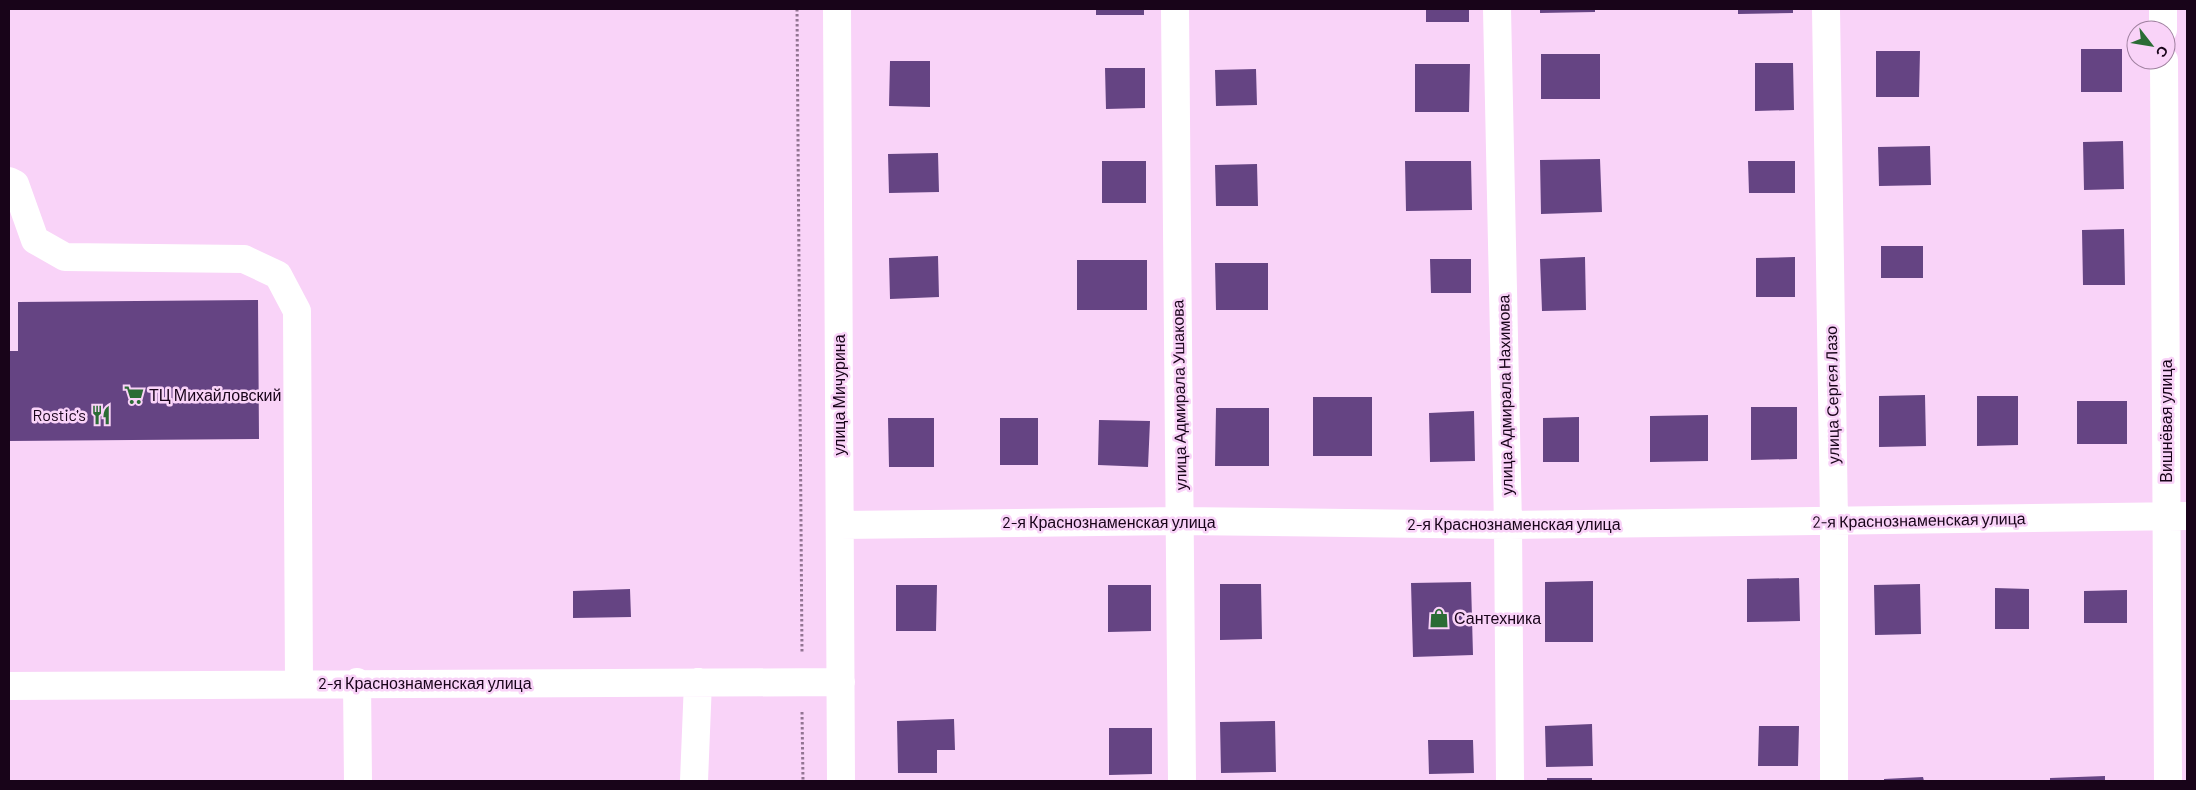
<svg xmlns="http://www.w3.org/2000/svg" width="2196" height="790" font-family="Barlow,sans-serif">
  <style>
    .building { fill: #654483 }
    .lines { fill: none; stroke-linecap: round; stroke-linejoin: round }
    .path { stroke: #927492; stroke-width: 3; stroke-dasharray: 2.5 2.5; stroke-linecap: butt }
    .minor { stroke: #fff; stroke-width: 28 }
    .labels { text-anchor: middle; stroke-width: 5; stroke-linejoin: round; paint-order: stroke }
    .poi-label { font-size: 16px; fill: #180419; stroke: #f9d3f8; text-anchor: start }
    .street-label { font-size: 16px; fill: #180419; stroke: #f9d3f8 }
  </style>
  <rect width="100%" height="100%" fill="#f9d3f8"/>
  <!-- building -->
  <path class="building" d="M1096,9H1144V15H1096Z
    M1426,9H1469V22H1426Z
    M1540,9H1595V12L1540,13Z
    M1738,9H1793V13L1738,14Z
    M2081,49H2122V92H2081Z
    M1876,51H1920L1919,97H1876Z
    M1541,54H1600V99H1541Z
    M890,61H930V107L889,106Z
    M1755,63H1793L1794,110L1755,111Z
    M1415,64H1470L1469,112H1415Z
    M1105,68H1145V108L1106,109Z
    M1256,69L1257,105L1216,106L1215,70Z
    M2123,141L2124,189L2084,190L2083,142Z
    M1930,146L1931,185L1879,186L1878,147Z
    M938,153L939,192L889,193L888,154Z
    M1600,159L1602,212L1541,214L1540,160Z
    M1102,161H1146V203H1102Z
    M1405,161H1471L1472,210L1406,211Z
    M1748,161H1795V193H1749Z
    M1257,164L1258,206H1216L1215,165Z
    M2124,229L2125,285H2083L2082,230Z
    M1881,246H1923V278H1881Z
    M938,256L939,297L890,299L889,258Z
    M1585,257L1586,310L1542,311L1540,259Z
    M1795,257V297H1756V258Z
    M1430,259H1471V293H1431Z
    M1077,260H1147V310H1077Z
    M1215,263H1268V310H1216Z
    M258,300L259,439L9,441V351H18V302Z
    M1925,395L1926,446L1879,447V396Z
    M1977,396H2018V445L1977,446Z
    M1313,397H1372V456H1313Z
    M2077,401H2127V444H2077Z
    M1751,407H1797V459L1751,460Z
    M1216,408H1269V466H1215Z
    M1474,411L1475,461L1430,462L1429,413Z
    M1708,415V461L1650,462V416Z
    M1579,417V462H1543V418Z
    M888,418H934V467H889Z
    M1000,418H1038V465H1000Z
    M1099,420L1150,421L1148,467L1098,465Z
    M1799,578L1800,621L1747,622V579Z
    M1593,581V642H1545V582Z
    M1471,582L1473,655L1413,657L1411,583Z
    M1220,584H1261L1262,639L1220,640Z
    M1920,584L1921,634L1875,635L1874,585Z
    M896,585H937L936,631H896Z
    M1108,585H1151V631L1108,632Z
    M1995,588L2029,589V629H1995Z
    M630,589L631,617L573,618V591Z
    M2127,590V623H2084V591Z
    M954,719L955,750H937V773H898L897,721Z
    M1275,721L1276,772L1221,773L1220,722Z
    M1592,724L1593,766L1546,767L1545,726Z
    M1759,726H1799L1798,766H1758Z
    M1109,728H1152V774L1109,775Z
    M1428,740H1473L1474,773L1429,774Z
    M2105,776V781H2050V778Z
    M1923,777L1924,781H1884V779Z
    M1547,778H1592V781H1547Z"/>
  <g class="lines">
    <!-- path -->
    <path class="path" d="M797,9L802,653
      M802,712L803,781"/>
    <!-- minor -->
    <path class="minor" d="M837,9L841,781
      M1175,9L1182,781
      M1497,9L1508,525L1510,781
      M1826,9L1834,521V781
      M2163,9V30
      M2164,60L2168,781
      M9,181L15,184L35,240L65,257L244,259L278,275L297,311L299,683
      M840,525L1180,521L1508,525L2187,516
      M357,682L358,781
      M9,686L841,682
      M694,781L698,682"/>
  </g>
  <!-- icons -->
  <defs>
    <symbol id="supermarket-bare" viewBox="-9 -9 18 18"><path d="M-6-5.5h2.5l.6 2H6L4.5 2H-2.5L-4.4-4H-6ZM-1.5 3.2a1.3 1.3 0 1 0 .1 0ZM3 3.2a1.3 1.3 0 1 0 .1 0Z" fill="#2b6c35" stroke="#f9d3f8" stroke-width="2.5" paint-order="stroke"/></symbol>
    <symbol id="restaurant-bare" viewBox="-9 -9 18 18"><path d="M-5-6h1v4h1v-4h1v4h1v-4h1v5L-1.5 .5V6h-2V.5L-5-1ZM5-6V6H3V1.5H1.5Q1.5-4 5-6Z" fill="#2b6c35" stroke="#f9d3f8" stroke-width="2.5" paint-order="stroke"/></symbol>
    <symbol id="shop-bare" viewBox="-9 -9 18 18"><path d="M-5-2.5h2.3a2.7 3.5 0 0 1 5.4 0H5L5.5 6h-11ZM-1.5-2.5h3a1.5 2.3 0 0 0-3 0Z" fill="#2b6c35" stroke="#f9d3f8" stroke-width="2.5" paint-order="stroke"/></symbol>
  </defs>
  <g fill-rule="evenodd">
    <use href="#supermarket-bare" x="120" y="381" width="28" height="28"/>
    <use href="#restaurant-bare" x="87" y="401" width="28" height="28"/>
    <use href="#shop-bare" x="1425" y="604" width="28" height="28"/>
  </g>
  <g class="labels">
    <!-- poi labels -->
    <g class="poi-label">
      <text x="149" y="401">ТЦ Михайловский</text>
      <text x="86" y="421" text-anchor="end">Rostic's</text>
      <text x="1454" y="624">Сантехника</text>
    </g>
    <!-- street labels -->
    <g class="street-label">
      <text transform="translate(839 395) rotate(-90)" y="6">улица Мичурина</text>
      <text transform="translate(1179 395) rotate(-91)" y="6">улица Адмирала Ушакова</text>
      <text transform="translate(1505 395) rotate(-91)" y="6">улица Адмирала Нахимова</text>
      <text transform="translate(1832 395) rotate(-91)" y="6">улица Сергея Лазо</text>
      <text transform="translate(2166 421) rotate(-90)" y="6">Вишнёвая улица</text>
      <text transform="translate(1919 520) rotate(-1)" y="6">2-я Краснознаменская улица</text>
      <text x="1109" y="528">2-я Краснознаменская улица</text>
      <text x="1514" y="530">2-я Краснознаменская улица</text>
      <text x="425" y="689">2-я Краснознаменская улица</text>
    </g>
  </g>
  <!-- border -->
  <rect width="2196" height="790" fill="none" stroke="#180419" stroke-width="20"/>
  <!-- north arrow -->
  <g transform="translate(2151 45) rotate(121)"><circle r="24" fill="#f9d3f8" stroke="#9f809f"/>
  <path d="M0-4L9 19L0 12L-9 19Z" fill="#2b6c35"/>
  <text y="-8" font-size="14" font-weight="bold" text-anchor="middle" fill="#180419">С</text>
  </g>
</svg>
